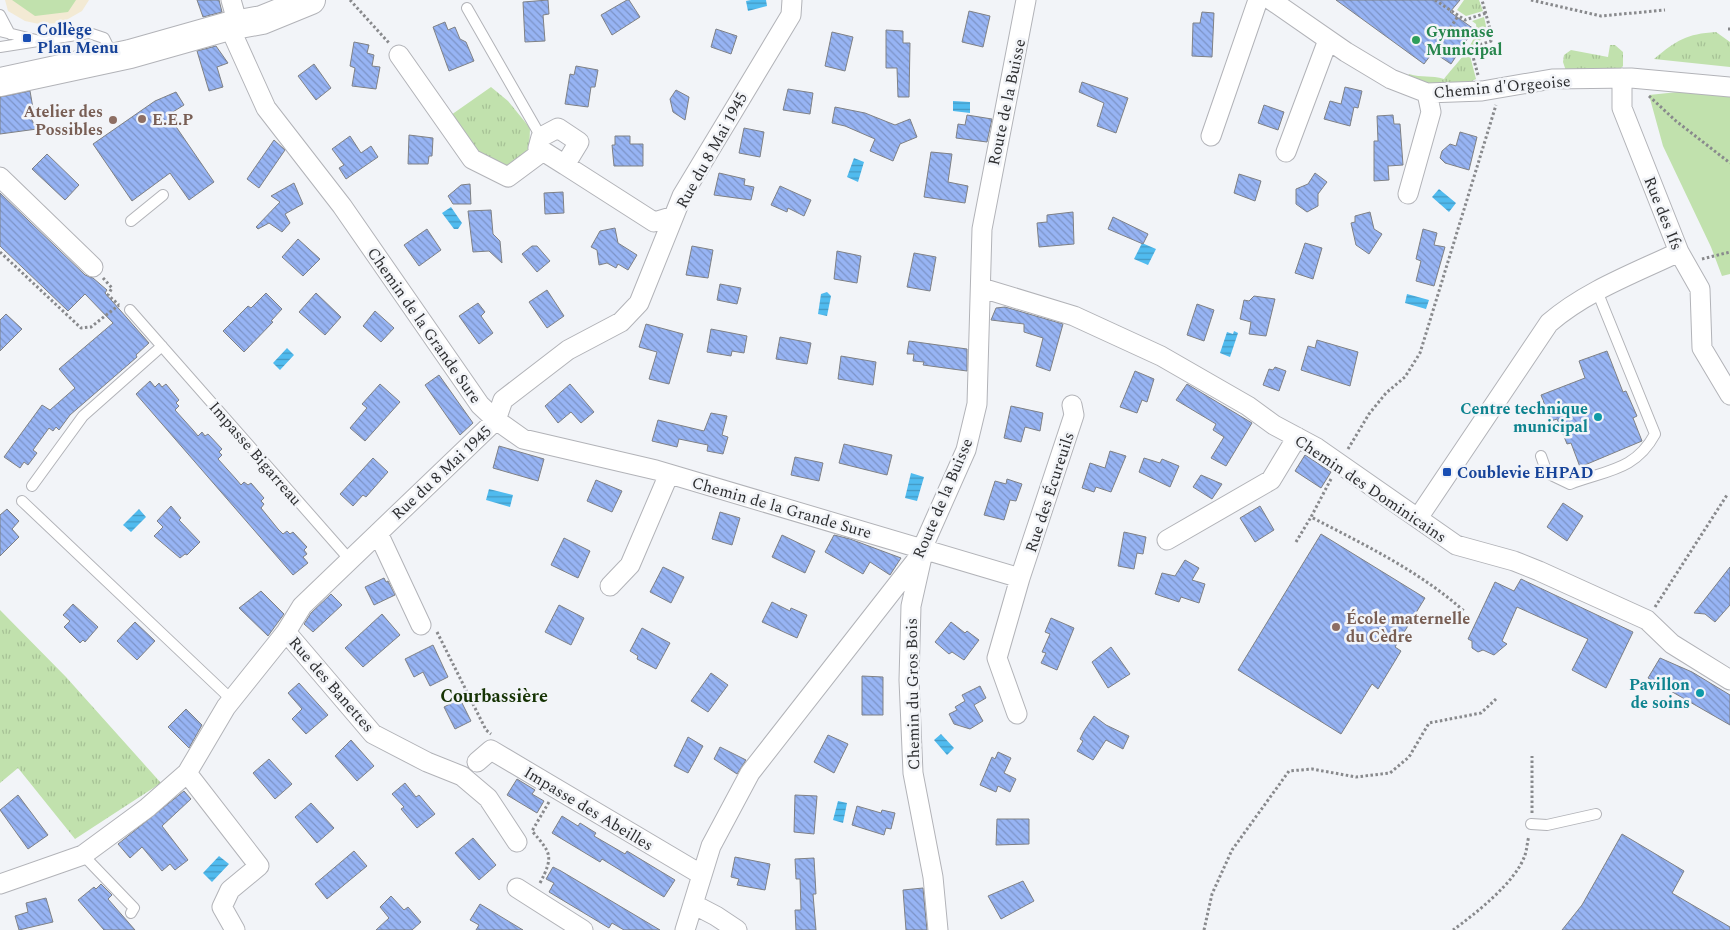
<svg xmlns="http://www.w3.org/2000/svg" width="1730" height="930" font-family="Spectral,serif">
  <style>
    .education { fill: #f3ead4 }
    .grass { fill: url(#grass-tufts) }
    .park { fill: #c1e1ad }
    .water { fill: url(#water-rules) }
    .building { fill: url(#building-back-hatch); stroke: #7f8185 }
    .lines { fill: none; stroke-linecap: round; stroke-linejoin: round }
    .service-casing { stroke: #b2b3b8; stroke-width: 12 }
    .minor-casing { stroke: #b2b3b8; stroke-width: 21 }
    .secondary-casing { stroke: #b2b3b8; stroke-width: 30 }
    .path { stroke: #88898c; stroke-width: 3; stroke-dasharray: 2.5 2.5; stroke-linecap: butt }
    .service { stroke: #fff; stroke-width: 10 }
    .minor { stroke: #fff; stroke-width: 19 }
    .secondary { stroke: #fff; stroke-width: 28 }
    .transit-dot { fill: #1a4fb4; stroke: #f2f4f8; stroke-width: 2 }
    .leisure-dot { fill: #2e9e5b; stroke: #f2f4f8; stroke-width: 2 }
    .education-dot { fill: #8d6e63; stroke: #f2f4f8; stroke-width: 2 }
    .culture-dot { fill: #0f9aa8; stroke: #f2f4f8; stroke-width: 2 }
    .labels { text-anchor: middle; stroke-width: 5; stroke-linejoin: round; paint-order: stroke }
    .transit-label { font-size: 16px; font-weight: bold; fill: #164399; stroke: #f2f4f8; text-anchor: start }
    .leisure-label { font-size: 16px; font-weight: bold; fill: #27864d; stroke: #f2f4f8; text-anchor: start }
    .street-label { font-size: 16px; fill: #2e2f31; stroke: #f2f4f8 }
    .education-label { font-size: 16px; font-weight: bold; fill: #785e54; stroke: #f2f4f8; text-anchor: start }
    .culture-label { font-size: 16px; font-weight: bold; fill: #0d838f; stroke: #f2f4f8; text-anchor: end }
    .neighbourhood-label { font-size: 18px; font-weight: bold; fill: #163304; stroke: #f2f4f8 }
  </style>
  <defs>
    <pattern id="grass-tufts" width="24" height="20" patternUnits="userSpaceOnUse" patternTransform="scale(1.25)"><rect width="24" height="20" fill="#c1e1ad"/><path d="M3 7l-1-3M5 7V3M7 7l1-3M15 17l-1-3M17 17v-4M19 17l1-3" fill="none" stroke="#a6c195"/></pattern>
    <pattern id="water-rules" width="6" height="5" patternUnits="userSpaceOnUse" patternTransform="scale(1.25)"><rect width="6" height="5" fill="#50bbef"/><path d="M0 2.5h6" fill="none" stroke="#4398c2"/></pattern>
    <pattern id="building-back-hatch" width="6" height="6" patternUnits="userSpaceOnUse" patternTransform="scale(1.25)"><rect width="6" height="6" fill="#97b4f4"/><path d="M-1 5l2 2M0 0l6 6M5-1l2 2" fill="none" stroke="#7c93c6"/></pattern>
  </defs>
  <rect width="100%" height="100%" fill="#f2f4f8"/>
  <!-- education -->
  <path class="education" d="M5,0H89L82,11L61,23L39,24L25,21L8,11Z"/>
  <!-- grass -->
  <path class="grass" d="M1464,0H1479L1483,11L1466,16L1457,10Z
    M1484,17C1491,44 1481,33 1469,52L1476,79L1472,81L1436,85L1407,78L1409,74C1422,78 1431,75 1444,79C1454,66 1479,42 1476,24L1472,21Z
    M1716,32L1730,42V67L1654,59C1677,40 1686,34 1716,32Z
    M1610,45H1615L1623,52V66L1619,70L1566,71L1563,62L1564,55L1571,50L1608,57Z
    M491,87L508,101L530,128L529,156L509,168L474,150L451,115Z
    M0,610L66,677L161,783L75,839L18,768L0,783Z"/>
  <!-- park -->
  <path class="park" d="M12,0H76L68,12L35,16Z
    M1687,91L1730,93V274L1722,276L1711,247L1663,146L1649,95Z"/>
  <!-- water -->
  <path class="water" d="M751,0H766L767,6L748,11L746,1Z
    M953,101L970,102V113L953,111Z
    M854,158L864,162L858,182L847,177Z
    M1439,189L1456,203L1449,212L1432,197Z
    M451,207L462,223L458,229H454L442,213Z
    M1142,243L1156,249L1148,265L1134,259Z
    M827,292L831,296L827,316L818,314L821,294Z
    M1407,294L1429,300L1426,309L1405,303Z
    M1234,331L1238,333L1230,357L1220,353L1227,332L1233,334Z
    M287,348L294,355L280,370L273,363Z
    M911,473L924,477L917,501L905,498Z
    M489,489L513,495L510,507L486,500Z
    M139,509L146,517L131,532L123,525Z
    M941,734L954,748L947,755L934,740Z
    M838,801L847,803L843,823L833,820Z
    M219,856L229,864L212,882L203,873Z"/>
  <!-- building -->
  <path class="building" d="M197,0H219L222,12L203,17Z
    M548,0L549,14L543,15L545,41L525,42L523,2Z
    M627,0H629L640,17L612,35L601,15Z
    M1336,0H1460L1450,12L1474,29L1451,64L1433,52L1424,64Z
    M969,11L990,16L983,47L962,42Z
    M1202,12L1214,13L1212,57L1192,56L1193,23H1200Z
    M445,22L448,30L455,27L460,39L466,42L474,61L449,71L433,27Z
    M716,29L737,36L731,54L711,47Z
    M886,30L903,31V43H910L909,97H898L897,68H886Z
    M832,32L853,37L845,71L825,66Z
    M354,42L369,45L367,53L374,55L372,66L380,67L376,89L352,86L355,68L350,66Z
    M216,46L228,63L217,67L223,87L209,91L197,51Z
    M314,64L331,88L316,100L298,76Z
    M576,66L598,70L595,87H591L588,107L565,104L570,74L574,75Z
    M1082,82L1128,98L1116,133L1097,126L1104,103L1079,92Z
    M1345,87L1362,91L1358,108L1354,107L1350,126L1324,119L1330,101L1341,104Z
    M788,89L813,93L810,114L783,110Z
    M676,90L689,97L685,120L673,112L670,99Z
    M30,91L34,114L29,115L37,129L0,134V97Z
    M176,92L184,105L168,115L214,182L189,200L170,173L132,201L93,144L155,101Z
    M1264,105L1284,112L1278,130L1258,123Z
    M835,107L865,113L895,125L910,119L917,137L900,144L893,161L870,151L875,139L845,126L832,123Z
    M967,115L992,119L987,142L956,138L958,124L965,125Z
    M1393,115L1394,124H1400L1403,165L1388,166L1389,180L1374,181V141H1378L1377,116Z
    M744,128L764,132L760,157L739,153Z
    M1460,132L1477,137L1469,170L1445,163L1440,158L1442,151L1450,144L1456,146Z
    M409,135L433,138L432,156H429L428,164H408Z
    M350,136L361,153L371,146L378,157L346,179L339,168L344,165L332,149Z
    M615,136H630V144H643V166H614L612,145H615Z
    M274,140L285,150L259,188L247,179Z
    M931,152L952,154L948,182L968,186L965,203L924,197Z
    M47,154L79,185L65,200L32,169Z
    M719,173L745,179L744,185L754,187L751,200L714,195Z
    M1315,173L1327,182L1318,194V206L1307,212L1296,204V189L1308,184Z
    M1239,174L1261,181L1255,201L1234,193Z
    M294,183L303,204L285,214L290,223L282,232L269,223L258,229L256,227L280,202L271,196Z
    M470,184L471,204H453L448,196L461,185Z
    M780,186L811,200L804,216L788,208L787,212L771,205Z
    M563,192L564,213L545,214L544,193Z
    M0,193L85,275L93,278L107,290L105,293L149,343L136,355L137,357L70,415L59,430L56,427L53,431L49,428L33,450L37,453L28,465L24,462L20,468L4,457L42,405L50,410L75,388L59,369L113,323L85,294L68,311L0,246Z
    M491,210L493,234L500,241L502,263L489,251L473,252L468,211Z
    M1073,212L1074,244L1039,247L1037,223L1047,222V215Z
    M1370,212L1374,229L1382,234L1369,254L1356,245L1351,223L1355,222V216Z
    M1113,217L1148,234L1143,244L1108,229Z
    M615,228L618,243L637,255L628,270L618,264L616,268L607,263L599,265L597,250L591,247L600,231Z
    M427,229L441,250L419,266L404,245Z
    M1423,229L1437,233L1434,245L1445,247L1434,286L1416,281L1421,261L1416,259Z
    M298,239L320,259L303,276L282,257Z
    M1305,243L1322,248L1313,279L1295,273Z
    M532,246H537L550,261L537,272L522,254Z
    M692,246L713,250L708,278L686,275Z
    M837,251L861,256L857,283L834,279Z
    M914,253L936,257L930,291L907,287Z
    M720,284L741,288L737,304L717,300Z
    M547,290L564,316L547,328L529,302Z
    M266,293L282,309L271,321L273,322L244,352L223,331L248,306L251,308Z
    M316,293L341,317L325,335L299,312Z
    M1254,296L1275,299L1266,336L1249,334L1251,322L1240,319L1244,300L1249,301Z
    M478,303L485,312L481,316L493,333L479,344L459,316Z
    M1197,304L1214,310L1204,341L1187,335Z
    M1005,307L1063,324L1050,371L1036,366L1043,338L1024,332V324L991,320L996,308Z
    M375,311L394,328L381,342L363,326Z
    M6,314L22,329L0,351V320Z
    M646,324L683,334L669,384L649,379L657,352L639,347Z
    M711,329L747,336L744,353L732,351L731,356L707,352Z
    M780,337L811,343L807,364L776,359Z
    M1317,340L1358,352L1350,386L1301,370L1308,346L1315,348Z
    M909,341L967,349V371L923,365L924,362L913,361L914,354H907Z
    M1607,351L1623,392L1626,391L1637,416L1633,418L1642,441L1580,467L1571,443L1567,444L1557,419L1551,421L1541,395L1585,378L1579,361Z
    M841,356L876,362L873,385L838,379Z
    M1275,367L1286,371L1279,391L1263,385L1269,369L1273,370Z
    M1135,371L1154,379L1147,402L1142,400L1137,413L1120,407Z
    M439,375L473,423L460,435L425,385Z
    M150,381L155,387L159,383L162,387L166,384L179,400L176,403L179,406L175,410L193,430L198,436L202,432L205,436L208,434L222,449L219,452L222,455L218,459L236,479L241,485L244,482L248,485L251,483L264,498L261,501L264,504L261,508L278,529L283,534L287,531L290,534L293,532L307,547L304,550L307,554L303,557L308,563L293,575L136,394Z
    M380,384L400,402L365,441L350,428L367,408L362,404Z
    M570,384L594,412L581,423L571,412L558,423L545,406Z
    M1187,384L1252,423L1226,466L1211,458L1224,437L1213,430L1216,424L1176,400Z
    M1011,406L1043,413L1040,431L1025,427L1021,442L1004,438Z
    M711,413L727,416L722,435L728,437L723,454L707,451L708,445L679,439L677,447L652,441L658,420L704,431Z
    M844,444L892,455L887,475L839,463Z
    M499,446L544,459L538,481L493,468Z
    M1110,451L1126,456L1111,492L1096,487L1094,492L1082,488L1090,463L1105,468Z
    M1305,455L1331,472L1321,488L1295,471Z
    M795,457L823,463L819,481L791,475Z
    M373,458L388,472L366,497L363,495L353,506L340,494Z
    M1144,458L1160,463L1162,459L1179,466L1170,487L1139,472Z
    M1201,475L1222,484L1212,499L1193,487Z
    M1007,479L1022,484L1016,501L1010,500L1004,520L984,515L995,481L1006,484Z
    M596,480L622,491L612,512L587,501Z
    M1563,503L1583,516L1567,541L1547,527Z
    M171,506L181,518L179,520L200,542L187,555L185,554L180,558L154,536L163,527L157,521Z
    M1260,506L1274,530L1255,542L1240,518Z
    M7,509L19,521L12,529L19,537L0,556V515Z
    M720,512L740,518L732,545L712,539Z
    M1124,532L1146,537L1143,554L1137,553L1134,569L1118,566Z
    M1321,534L1425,598L1395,647L1401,651L1378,689L1372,684L1341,734L1238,670Z
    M782,535L815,551L805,573L772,557Z
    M834,535L850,539L901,558L890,575L870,562L863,574L825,552Z
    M564,538L590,551L578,578L551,565Z
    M1185,560L1199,568L1192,580L1205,584L1199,603L1181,597L1179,602L1155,594L1162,573L1175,576Z
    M663,567L684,577L671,603L650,592Z
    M1730,567V605L1715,622L1705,614L1694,613Z
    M384,578L386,582L388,581L395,595L374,605L365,587Z
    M1521,579L1633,632L1606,688L1572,670L1588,639L1517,607L1502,641L1507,644L1494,655L1483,650L1478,652L1472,648V641L1468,639L1495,582L1514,591Z
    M261,591L284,614L268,636L239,608Z
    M331,594L342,605L313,632L304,624L311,613Z
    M772,602L790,611L791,608L807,615L797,638L762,622Z
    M73,604L98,627L85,642L83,640L80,643L64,627L70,621L63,615Z
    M559,605L584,618L571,645L545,632Z
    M382,614L400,635L363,667L345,648Z
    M1051,618L1074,628L1057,670L1041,663L1046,653L1042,652L1050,634L1045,632Z
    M135,622L155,641L137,660L117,641Z
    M951,622L965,633L967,631L979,640L964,660L952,652L949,654L935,642Z
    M642,628L670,643L656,669L637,659L638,656L630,651Z
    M433,645L448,677L430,686L423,672L414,677L405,659Z
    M1111,647L1130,674L1108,688L1092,662Z
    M1660,658L1692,672L1730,695V725L1648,678Z
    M711,673L728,685L708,712L691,701Z
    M862,676L883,677V715H862Z
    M299,683L328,715L306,734L292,719L302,709L288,693Z
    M980,686L986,698L974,705L983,721L970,729L954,724L949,714L957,710L955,707L965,701L962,695Z
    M460,699L471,721L455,729L444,707Z
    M186,709L202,725L189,748L168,727Z
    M1094,716L1106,725L1129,736L1123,749L1106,740L1093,760L1077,751L1083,741L1080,739L1084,731Z
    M828,735L848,744L834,773L814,762Z
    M688,737L703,746L688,773L674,766Z
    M351,740L374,766L357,781L335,756Z
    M720,747L746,760L737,774L714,759Z
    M998,752L1011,758L1004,773L1016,779L1010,792L998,786L996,792L980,785L992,757L995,759Z
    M269,759L292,784L275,799L253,773Z
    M517,779L535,790L532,794L544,801L537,813L507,795Z
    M405,783L416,797L419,795L435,814L417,828L401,809L404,807L392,794Z
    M184,791L191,799L162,826L188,860L175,870L170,864L162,871L142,847L130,858L118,844Z
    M18,795L48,835L28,849L0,810Z
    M795,795L817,796L814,834L794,832Z
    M311,803L334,828L317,843L295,817Z
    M857,806L881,813L882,810L895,813L891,829L886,828L884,835L852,825Z
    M562,816L578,826L580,823L596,833L594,836L625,854L627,851L675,880L664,897L602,859L600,862L552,833Z
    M997,819H1029V844L996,845Z
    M1622,834L1684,871L1672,893L1730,927V930H1562L1582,905Z
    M473,838L496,865L479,880L455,853Z
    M354,851L367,866L327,899L315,884Z
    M735,857L770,864L765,890L737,885L739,879L731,877Z
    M814,858L816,894H813L816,930H796L795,910H801L800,879H796L795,859Z
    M553,867L561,871L660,930H624L612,923L609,928L549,892L554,883L546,879Z
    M1023,881L1034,901L1001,919L988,896Z
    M101,884L112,895L108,899L135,930H104L78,900L94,887L96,889Z
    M923,888L927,930H906L903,890Z
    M391,896L404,910L408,907L421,922L412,930H376L389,918L380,907Z
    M46,898L53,922L19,930L15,916L28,912L26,903Z
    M480,904L523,930H476L479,925L470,920Z"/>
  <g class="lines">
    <defs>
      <path id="service" d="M467,8L541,137
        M0,15L10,34
        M0,31L36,40
        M0,47L89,33L104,38L113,56
        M131,221L163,195
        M130,310L350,560
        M1541,456L1547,473L1570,484C1606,470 1635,471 1655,434L1597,291
        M32,486L83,416L162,346
        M22,501L232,700
        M1531,824L1547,825L1596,814
        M83,855L134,908L131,913"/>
      <path id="minor" d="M231,0L235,14L229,26L266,108L342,206L480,405L496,420L523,439L656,470L1020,578L997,658L1017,714
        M1271,0L1346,52L1391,79L1427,93L1482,91L1552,79L1631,78L1730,87
        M399,55L472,159L508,177L543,151
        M1622,78V108L1679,252L1700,289L1702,348L1730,395
        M1211,136L1258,0
        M1286,152L1328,40
        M565,165L538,148L541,137L558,128L579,142L565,165L654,222L674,216
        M0,177L93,267
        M1408,194L1431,112L1427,93
        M982,288L1074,316L1161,356L1248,406L1274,425L1317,448L1456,545L1514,561L1539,571L1647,620L1672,644L1730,680
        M1418,518L1549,323C1586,291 1635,273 1679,252
        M378,533L421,625
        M1167,540L1271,480L1297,437
        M922,557L911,606L909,680L913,773L933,877L938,930
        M1020,578L1074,415L1072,405
        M610,586L630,565L669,474
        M286,632L373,734L427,762L462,776L488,798L517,842
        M477,762L491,750L702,875
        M187,773L259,866L230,890L222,907L235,930
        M0,884L83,855L147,808L187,773L226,707L286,632L302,606L496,420L503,400L568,350L621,322L639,303L682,196L791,15L792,0
        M517,888L583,930
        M693,904L716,916L737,930
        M685,930L711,846L750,773L918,558L966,450L977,404L982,229L1026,0"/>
      <path id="secondary" d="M0,82L130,54L229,26L262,20L311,0"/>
    </defs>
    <!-- service casing -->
    <use href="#service" class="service-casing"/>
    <!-- minor casing -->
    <use href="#minor" class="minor-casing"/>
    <!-- secondary casing -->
    <use href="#secondary" class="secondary-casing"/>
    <!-- path -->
    <path class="path" d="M350,0L389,43
      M1435,0L1465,20L1486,13
      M1531,0L1601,16L1665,10
      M1728,29H1730
      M1434,53L1458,16
      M1478,75L1472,53L1476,46L1491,41L1492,36L1482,0
      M1649,96L1676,121L1730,163
      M0,252L81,328L91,327L119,305
      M1702,259L1730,252
      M103,278L112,288L108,295L119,305
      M1348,449L1369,414L1386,393L1405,377L1420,353L1496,105
      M1331,479L1311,517C1365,545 1419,571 1464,611
      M1296,542L1311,517
      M1655,607L1727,495
      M437,632L486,730L491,734
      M1532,813V756
      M540,883C554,856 551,853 532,831L549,802
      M1204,930L1212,894L1232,850L1289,771L1312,769L1356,777L1390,773L1409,757L1429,723L1481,713L1496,699
      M1453,930C1475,914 1516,882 1525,855C1527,849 1527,843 1529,836"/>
    <!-- service -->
    <use href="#service" class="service"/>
    <!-- minor -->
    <use href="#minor" class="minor"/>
    <!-- secondary -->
    <use href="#secondary" class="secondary"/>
  </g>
  <!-- markers -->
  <g class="transit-dot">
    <rect x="22" y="33" width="10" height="10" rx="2.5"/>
    <rect x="1442" y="467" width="10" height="10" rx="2.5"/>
  </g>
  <circle class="leisure-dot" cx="1416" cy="40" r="5"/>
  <g class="education-dot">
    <circle cx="142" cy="119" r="5"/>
    <circle cx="113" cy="120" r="5"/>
    <circle cx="1336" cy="627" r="5"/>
  </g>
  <g class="culture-dot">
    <circle cx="1598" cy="417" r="5"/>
    <circle cx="1700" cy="693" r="5"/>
  </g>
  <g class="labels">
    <!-- transit labels -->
    <g class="transit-label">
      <text x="37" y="35">Collège<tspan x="37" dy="18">Plan Menu</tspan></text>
      <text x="1457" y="478">Coublevie EHPAD</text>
    </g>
    <!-- leisure labels -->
    <g class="leisure-label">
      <text x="1426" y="37">Gymnase<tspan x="1426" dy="18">Municipal</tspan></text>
    </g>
    <!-- street labels -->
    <g class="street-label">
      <text transform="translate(1502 86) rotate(-5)" y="6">Chemin d'Orgeoise</text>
      <text transform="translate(1006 102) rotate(-78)" y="6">Route de la Buisse</text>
      <text transform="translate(711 150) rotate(-61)" y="6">Rue du 8 Mai 1945</text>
      <text transform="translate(1664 213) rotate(68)" y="6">Rue des Ifs</text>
      <text transform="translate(425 325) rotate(55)" y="6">Chemin de la Grande Sure</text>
      <text transform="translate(256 453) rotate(49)" y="6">Impasse Bigarreau</text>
      <text transform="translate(441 472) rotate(-43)" y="6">Rue du 8 Mai 1945</text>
      <text transform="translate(1371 488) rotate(34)" y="6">Chemin des Dominicains</text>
      <text transform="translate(1049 492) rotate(-72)" y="6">Rue des Écureuils</text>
      <text transform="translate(942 498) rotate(-67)" y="6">Route de la Buisse</text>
      <text transform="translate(782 507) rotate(16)" y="6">Chemin de la Grande Sure</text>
      <text transform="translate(332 684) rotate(49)" y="6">Rue des Banettes</text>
      <text transform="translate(912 694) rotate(-91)" y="6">Chemin du Gros Bois</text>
      <text transform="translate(589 808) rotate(31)" y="6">Impasse des Abeilles</text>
    </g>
    <!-- education labels -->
    <g class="education-label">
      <text x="103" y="117" text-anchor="end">Atelier des<tspan x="103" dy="18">Possibles</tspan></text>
      <text x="152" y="125">E.E.P</text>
      <text x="1346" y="624">École maternelle<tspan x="1346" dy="18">du Cèdre</tspan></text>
    </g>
    <!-- culture labels -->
    <g class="culture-label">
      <text x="1588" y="414">Centre technique<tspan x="1588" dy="18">municipal</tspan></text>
      <text x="1690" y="690">Pavillon<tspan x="1690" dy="18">de soins</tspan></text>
    </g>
    <!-- neighbourhood labels -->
    <g class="neighbourhood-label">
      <text x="494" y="702">Courbassière</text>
    </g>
  </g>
</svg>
